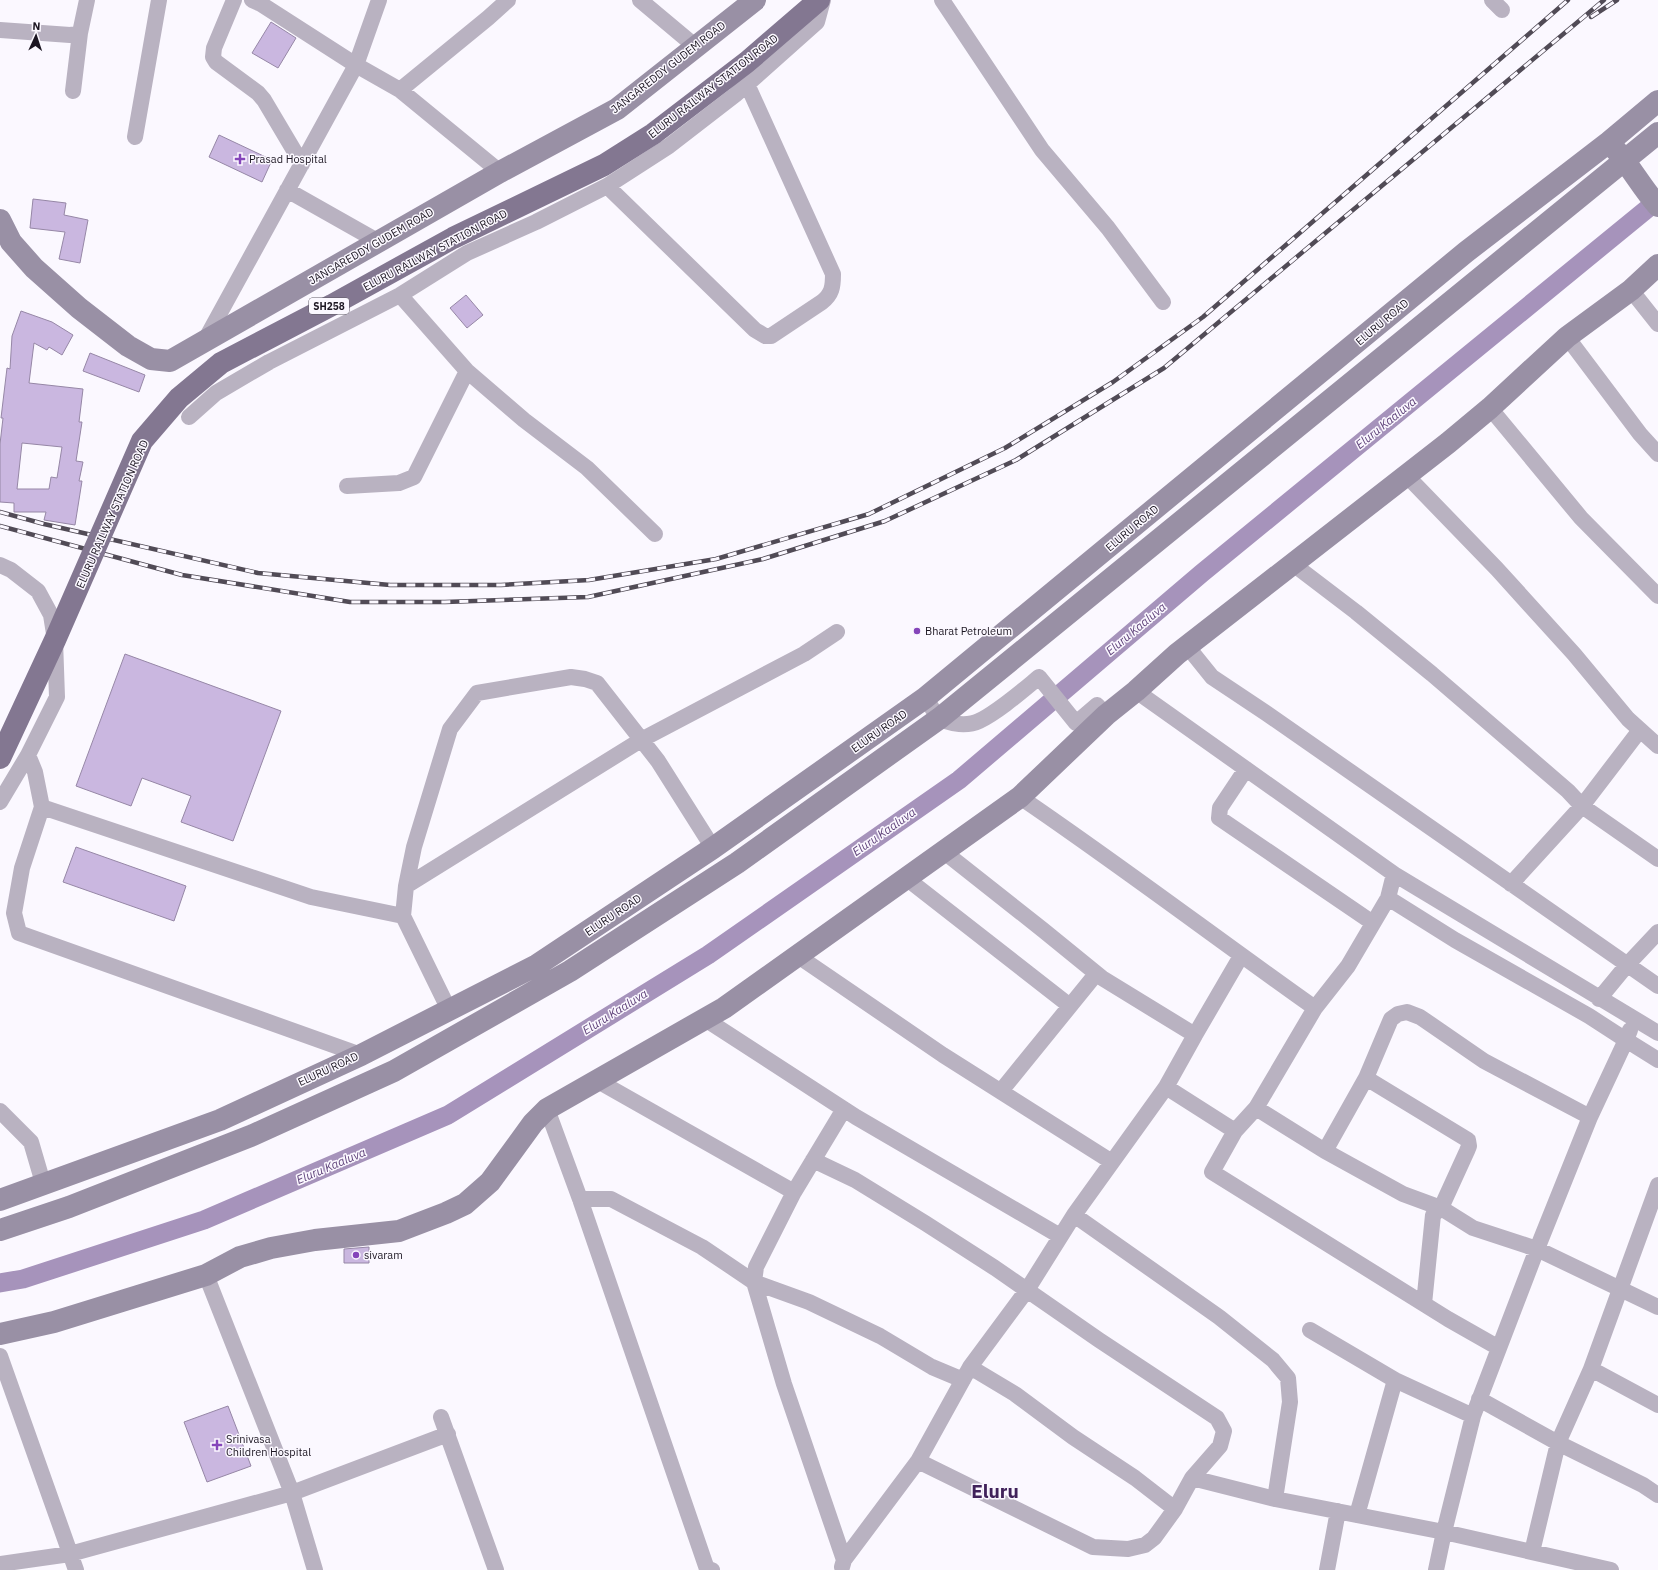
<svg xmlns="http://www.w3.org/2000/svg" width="1658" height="1570" font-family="'IBM Plex Sans',sans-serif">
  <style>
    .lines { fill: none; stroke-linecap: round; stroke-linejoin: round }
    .canal { stroke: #a693bb; stroke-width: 19 }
    .building { fill: #cab7e0; stroke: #9687a6; fill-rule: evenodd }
    .street { stroke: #b9b2c1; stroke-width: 16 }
    .secondary { stroke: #9990a5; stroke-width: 22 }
    .rail-casing { stroke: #514b56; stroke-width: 4.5 }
    .rail { stroke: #fbf8ff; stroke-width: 3; stroke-dasharray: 9; stroke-linecap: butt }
    .primary-bridge { stroke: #837791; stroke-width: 22 }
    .poi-dot { fill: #8545ba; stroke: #fbf8ff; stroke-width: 1.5 }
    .labels { text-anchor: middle; stroke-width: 3; stroke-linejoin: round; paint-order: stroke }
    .shield { fill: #fbf8ff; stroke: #5f5a64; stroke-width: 1 }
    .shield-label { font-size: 10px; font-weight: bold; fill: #1c1622 }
    .street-label { font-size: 11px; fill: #1c1622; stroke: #fbf8ff }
    .poi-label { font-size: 11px; fill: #1c1622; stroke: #fbf8ff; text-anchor: start }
    .water-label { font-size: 12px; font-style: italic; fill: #61457c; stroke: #fbf8ff }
    .town-label { font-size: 19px; font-weight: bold; fill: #40215a; stroke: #fbf8ff }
  </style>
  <rect width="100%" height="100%" fill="#fbf8ff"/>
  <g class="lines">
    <!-- canal -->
    <path class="canal" d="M0,1283L23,1279L204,1220L448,1115L708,955L959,780L1202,573L1658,200"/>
  </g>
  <!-- building -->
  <path class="building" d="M271,22L296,38L278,68L252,53Z
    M219,135L272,160L262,182L209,157Z
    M33,199L66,203L64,215L88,220L80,263L59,259L65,232L30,228Z
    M466,295L483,315L467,328L450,308Z
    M21,311L52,322L73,335L62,355L49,347L47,350L34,343L29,383L83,389L79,422H82L76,461L83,462L79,481H82L75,525L44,520L46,512H14V503L0,502V444L3,418H1L7,368L10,369L12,336ZM22,443L62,447L57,478L51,477L49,489H17Z
    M90,353L145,375L139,392L83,371Z
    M125,654L281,711L233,841L181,822L191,796L142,778L131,806L76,786Z
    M76,847L186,886L174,921L63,882Z
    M369,1247V1263H344V1249Z
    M228,1406L251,1466L207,1482L184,1422Z"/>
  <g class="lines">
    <!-- street -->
    <path class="street" d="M234,0L214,48L213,57L216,62L258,93L264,100L302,164
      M379,0L356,65L400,90L500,172
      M640,0L696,47
      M942,0L1042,150L1108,228L1163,302
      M1492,0L1502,10
      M0,30L70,35L80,33L87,0
      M400,90L488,18L508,0
      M73,91L80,33
      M135,137L159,0
      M607,186L755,330L765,336H771L822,302C832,294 833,287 833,274L747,84
      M287,190L379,242
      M1631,290L1658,324
      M1567,337L1640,434L1658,454
      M204,342L356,65L261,4L252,0
      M467,371L524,420L587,468L655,534
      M1490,408L1581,518L1658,596
      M189,417L216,393L269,362L400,295L467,253L536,222L607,186L669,146L735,95L817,22L823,0
      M1407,476L1497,569L1574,654L1628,719L1658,746
      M347,486L399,483L414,477L467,371L400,295
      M1293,564L1356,612L1432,674L1568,791L1582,806L1640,730
      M0,565L11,570L38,591L51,615L55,640L57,697L28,755L0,802
      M1187,646L1212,677L1266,713L1658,986
      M1136,691L1394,874L1658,1033
      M925,698C930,704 934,713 940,718C949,725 969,726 979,721C998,712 1022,691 1039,677L1076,723L1097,705L1106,715
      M28,755L35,772L42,807L22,868L14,913L19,933L361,1055
      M1246,769L1220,808L1219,818L1373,923
      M1020,797C1120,865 1216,938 1315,1008L1348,966L1388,898L1394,874
      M42,807L311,897L403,916
      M906,878L1070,1006
      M1511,884L1582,806L1658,859
      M406,886L414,847L450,729L477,693L571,677L585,679L597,683L658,761L713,848
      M1388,898L1455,940L1589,1016L1626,1040L1630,1030
      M798,956L943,1055L1112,1162
      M1599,999L1627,965L1658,932
      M449,1010L403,916L406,886L641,740L804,654L837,632
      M705,1019L856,1117L1060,1236
      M1195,1035L1241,956
      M1366,1078L1468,1140L1469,1146L1467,1151L1441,1208L1433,1215L1424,1304
      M598,1081L794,1192
      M1166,1087L1235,1131L1256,1108L1325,1151L1403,1194L1441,1208L1473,1228L1537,1249L1590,1117L1626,1040L1658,1060
      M1001,1091L1096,974
      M1256,1108L1315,1008
      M547,1109L580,1199L707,1569L712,1570
      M844,1109L794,1192L756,1267L754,1282L809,1302L880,1336L932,1367L963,1380
      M0,1111L31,1142L43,1183
      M1235,1131L1212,1172L1448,1319L1499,1348
      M1325,1151L1366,1078L1391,1019L1398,1014L1407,1012L1420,1017L1484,1061L1590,1117
      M813,1160L855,1180L925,1223L995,1268L1099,1340L1217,1418L1224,1431L1220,1446L1192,1478
      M580,1199H611L702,1247L754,1282L784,1384L844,1560L842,1567
      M1074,1215L1219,1317L1273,1360L1288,1378L1290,1402L1275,1499
      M206,1275L292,1493L315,1570
      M1310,1330L1395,1380
      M0,1356L76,1570
      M970,1367L1015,1394L1073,1437L1135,1478L1175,1509
      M1591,1369L1658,1405
      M1479,1399L1558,1443L1591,1369L1658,1185
      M441,1417L496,1570
      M918,1461L1093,1547L1128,1549L1145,1545L1154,1538L1175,1509L1192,1478L1275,1499L1444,1532L1473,1416L1537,1249L1658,1307
      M1357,1515L1395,1380L1473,1416
      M1532,1552L1558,1443L1643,1485L1658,1495
      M844,1560L918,1461L970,1367L1027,1290L1074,1215L1166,1087L1195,1035L1102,978L1043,930L943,851
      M0,1564L70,1554L292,1493L448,1434
      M1327,1570L1338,1511
      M1436,1570L1444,1532L1611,1570"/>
    <!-- secondary -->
    <path class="secondary" d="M1615,149C1631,167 1642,188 1658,206
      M0,220L11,242L34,268L79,308L128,346L151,359L170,361L500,172L617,109L755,0
      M0,1200L220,1120L361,1055L537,965L713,848L925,698L1466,252L1609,142L1658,101
      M0,1230L69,1207L253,1135L394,1071L570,971L737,863L940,718L1658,133
      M0,1334L54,1322L206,1275L240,1257L271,1248L315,1240L399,1231L446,1213L465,1204L490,1182L533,1123L547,1109L724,1008L1020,797L1106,715L1136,691L1177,654L1448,443L1490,408L1567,337L1631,290L1658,265"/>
    <defs>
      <path id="rail" d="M1591,17L1617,0
        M0,512L44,524L258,573L390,585H501L589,580L716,559L869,514L1005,448L1113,382L1203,317L1568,0
        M0,526L182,575L350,602H445L588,597L763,559L885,521L1016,460L1164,368L1604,0"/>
    </defs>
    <!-- rail casing -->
    <use href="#rail" class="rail-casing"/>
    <!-- rail -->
    <use href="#rail" class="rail"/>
    <!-- primary-bridge -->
    <path class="primary-bridge" d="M0,758L55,640L142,441L179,398L221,363L332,305L453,238L604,165L653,134L747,62L819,0"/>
  </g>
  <!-- markers -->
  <g class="poi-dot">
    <path d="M238 153h4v4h4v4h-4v4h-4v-4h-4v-4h4z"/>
    <circle cx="917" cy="631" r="4"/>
    <circle cx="356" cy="1255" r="4"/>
    <path d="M215 1439h4v4h4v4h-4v4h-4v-4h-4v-4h4z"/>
  </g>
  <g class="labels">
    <!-- shield labels -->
    <rect class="shield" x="309" y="298" width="40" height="16" rx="3"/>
    <g class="shield-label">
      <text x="329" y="310">SH258</text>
    </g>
    <!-- street labels -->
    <g class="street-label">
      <text transform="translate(668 67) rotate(-38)" y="4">JANGAREDDY GUDEM ROAD</text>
      <text transform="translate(713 86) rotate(-38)" y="4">ELURU RAILWAY STATION ROAD</text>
      <text transform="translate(371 246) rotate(-30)" y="4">JANGAREDDY GUDEM ROAD</text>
      <text transform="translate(435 250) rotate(-28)" y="4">ELURU RAILWAY STATION ROAD</text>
      <text transform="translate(1382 322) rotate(-40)" y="4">ELURU ROAD</text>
      <text transform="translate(112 514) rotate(-66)" y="4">ELURU RAILWAY STATION ROAD</text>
      <text transform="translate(1132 528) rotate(-40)" y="4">ELURU ROAD</text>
      <text transform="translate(879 731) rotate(-35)" y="4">ELURU ROAD</text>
      <text transform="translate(613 915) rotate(-34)" y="4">ELURU ROAD</text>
      <text transform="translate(328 1069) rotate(-25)" y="4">ELURU ROAD</text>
    </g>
    <!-- poi labels -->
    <g class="poi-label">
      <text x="249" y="163">Prasad Hospital</text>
      <text x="925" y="635">Bharat Petroleum</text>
      <text x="364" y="1259">sivaram</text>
      <text x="226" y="1443">Srinivasa<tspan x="226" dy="13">Children Hospital</tspan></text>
    </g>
    <!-- water labels -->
    <g class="water-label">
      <text transform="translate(1386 423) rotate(-39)" y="4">Eluru Kaaluva</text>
      <text transform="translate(1136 629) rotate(-40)" y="4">Eluru Kaaluva</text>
      <text transform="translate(884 832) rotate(-35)" y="4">Eluru Kaaluva</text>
      <text transform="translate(615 1012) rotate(-32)" y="4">Eluru Kaaluva</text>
      <text transform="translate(331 1166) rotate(-23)" y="4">Eluru Kaaluva</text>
    </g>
    <!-- town labels -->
    <g class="town-label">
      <text x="995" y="1498">Eluru</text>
    </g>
  </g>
  <!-- north arrow -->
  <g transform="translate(36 36) rotate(3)" stroke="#fbf8ff" stroke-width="3" paint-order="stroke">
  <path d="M0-3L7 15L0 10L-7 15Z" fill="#1c1622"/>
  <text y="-6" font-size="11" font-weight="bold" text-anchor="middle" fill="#1c1622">N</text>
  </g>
</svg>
